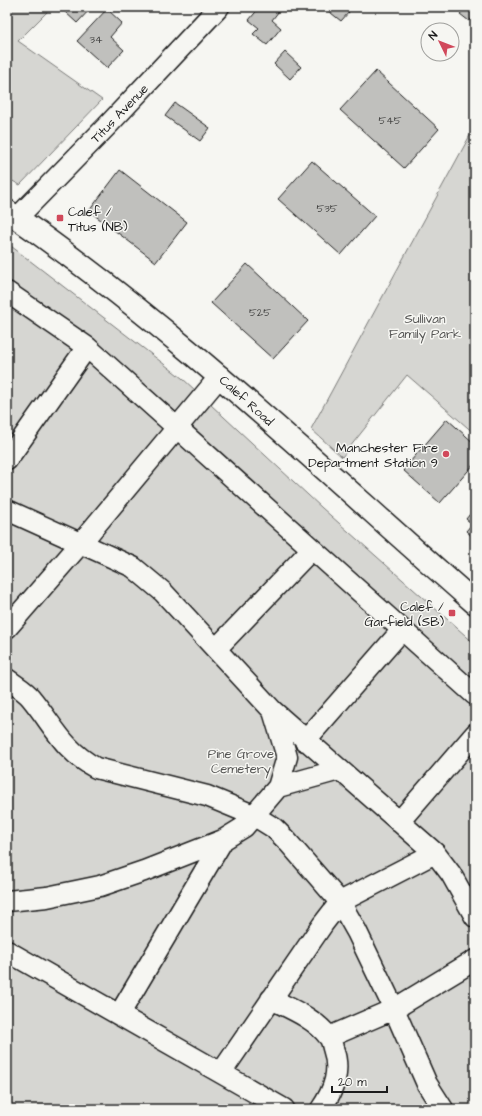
<svg xmlns="http://www.w3.org/2000/svg" width="482" height="1116" font-family="'Architects Daughter',sans-serif">
  <style>
    .green { fill: #d6d6d2; stroke: #797977 }
    .building { fill: #c0c0bd; stroke: #1c1c1c }
    .lines { fill: none; stroke-linecap: round; stroke-linejoin: round }
    .minor-casing { stroke: #1c1c1c; stroke-width: 23 }
    .major-casing { stroke: #1c1c1c; stroke-width: 25 }
    .minor { stroke: #f6f6f2; stroke-width: 20 }
    .major { stroke: #f6f6f2; stroke-width: 22 }
    .poi-dot { fill: #d1495b; stroke: #f6f6f2; stroke-width: 1.5 }
    .labels { text-anchor: middle; stroke-width: 3; stroke-linejoin: round; paint-order: stroke }
    .number-label { font-size: 11px; fill: #454544 }
    .street-label { font-size: 13px; fill: #1c1c1c; stroke: #f6f6f2 }
    .poi-label { font-size: 13px; fill: #1c1c1c; stroke: #f6f6f2; text-anchor: end }
    .park-label { font-size: 13px; fill: #545453; stroke: #f6f6f2 }
  </style>
  <rect width="100%" height="100%" fill="#f6f6f2"/>
  <filter id="ink" filterUnits="userSpaceOnUse"><feTurbulence type="fractalNoise" baseFrequency=".025" numOctaves="2"/><feDisplacementMap in="SourceGraphic" scale="8" xChannelSelector="R" yChannelSelector="G"/><feConvolveMatrix kernelMatrix="1 2 1 2 8 2 1 2 1" color-interpolation-filters="sRGB"/></filter>
  <g filter="url(#ink)">
    <!-- green -->
    <path class="green" d="M7,7H52L18,41L102,100L20,185L7,178Z
      M475,126V434L407,375L342,457L311,429Z
      M7,243L182,378L322,508L475,644V1109H7Z"/>
    <!-- building -->
    <path class="building" d="M68,7H92L77,23L64,11Z
      M260,7H274L279,11L272,20L281,28L267,45L253,34L259,28L249,20Z
      M328,7H344L349,12L341,21L326,9Z
      M466,7H475V15L469,21L460,14Z
      M107,9L122,23L110,37L124,50L107,68L77,41Z
      M285,52L301,67L290,79L274,64Z
      M376,71L439,129L404,168L340,110Z
      M175,103L210,128L200,141L165,116Z
      M312,161L375,216L341,255L278,199Z
      M120,170L187,222L156,262L89,211Z
      M247,264L308,321L273,359L211,303Z
      M447,419L475,444V463L440,503L403,470Z
      M474,509L475,510V539L466,531L472,524L466,519Z"/>
    <g class="lines">
      <defs>
        <path id="minor" d="M17,218L109,124L219,7
          M7,292L87,347L475,695
          M7,460L87,347
          M7,510L133,567L163,592L273,711L435,853L451,874L475,917
          M7,628L81,543L220,376
          M216,649L312,549
          M7,679C15,685 26,691 31,698C54,726 63,750 96,768L207,796L253,815L274,828L287,841L340,902L357,932L394,1009L427,1084L443,1109
          M305,741L402,630
          M278,787L339,770
          M399,822L475,734
          M7,901L47,897L100,886L144,871L223,840L244,827L278,787L287,757L273,711
          M7,951L284,1109
          M271,999C291,1009 314,1018 328,1036C331,1039 332,1044 333,1048C341,1071 334,1090 321,1109
          M119,1015L223,840
          M329,1037L394,1009L475,960
          M221,1073L323,924L340,902L435,853"/>
        <path id="major" d="M7,211C175,327 322,469 475,603"/>
      </defs>
      <!-- minor casing -->
      <use href="#minor" class="minor-casing"/>
      <!-- major casing -->
      <use href="#major" class="major-casing"/>
      <!-- minor -->
      <use href="#minor" class="minor"/>
      <!-- major -->
      <use href="#major" class="major"/>
    </g>
  </g>
  <!-- markers -->
  <g class="poi-dot">
    <rect x="56" y="214" width="8" height="8" rx="2"/>
    <circle cx="446" cy="454" r="4"/>
    <rect x="448" y="609" width="8" height="8" rx="2"/>
  </g>
  <g class="labels">
    <!-- number labels -->
    <g class="number-label">
      <text x="96" y="43">34</text>
      <text x="390" y="124">545</text>
      <text x="327" y="212">535</text>
      <text x="260" y="316">525</text>
    </g>
    <!-- street labels -->
    <g class="street-label">
      <text transform="translate(119 113) rotate(-46)" y="5">Titus Avenue</text>
      <text transform="translate(247 400) rotate(42)" y="5">Calef Road</text>
    </g>
    <!-- poi labels -->
    <g class="poi-label">
      <text x="68" y="216" text-anchor="start">Calef /<tspan x="68" dy="15">Titus (NB)</tspan></text>
      <text x="438" y="452">Manchester Fire<tspan x="438" dy="15">Department Station 9</tspan></text>
      <text x="444" y="611">Calef /<tspan x="444" dy="15">Garfield (SB)</tspan></text>
    </g>
    <!-- park labels -->
    <g class="park-label">
      <text x="425" y="323">Sullivan<tspan x="425" dy="15">Family Park</tspan></text>
      <text x="241" y="758">Pine Grove<tspan x="241" dy="15">Cemetery</tspan></text>
    </g>
  </g>
  <!-- margin -->
  <rect width="482" height="1116" fill="none" stroke="#f6f6f2" stroke-width="24"/>
  <rect x="12" y="12" width="458" height="1092" fill="none" stroke="#1c1c1c" stroke-width="1.5" filter="url(#ink)"/>
  <!-- north arrow -->
  <g transform="translate(440 42) rotate(313)"><circle r="19" fill="#f6f6f2" stroke="#9f9f9c"/>
  <path d="M0-3L7 15L0 10L-7 15Z" fill="#d1495b"/>
  <text y="-6" font-size="11" font-weight="bold" text-anchor="middle" fill="#1c1c1c">N</text>
  </g>
  <!-- scale -->
  <path d="M332 1086v6h55v-6" fill="none" stroke="#1c1c1c" stroke-width="2"/>
  <text x="338" y="1086" font-size="12" fill="#1c1c1c" stroke="#f6f6f2" stroke-width="3" paint-order="stroke">20 m</text>
</svg>
